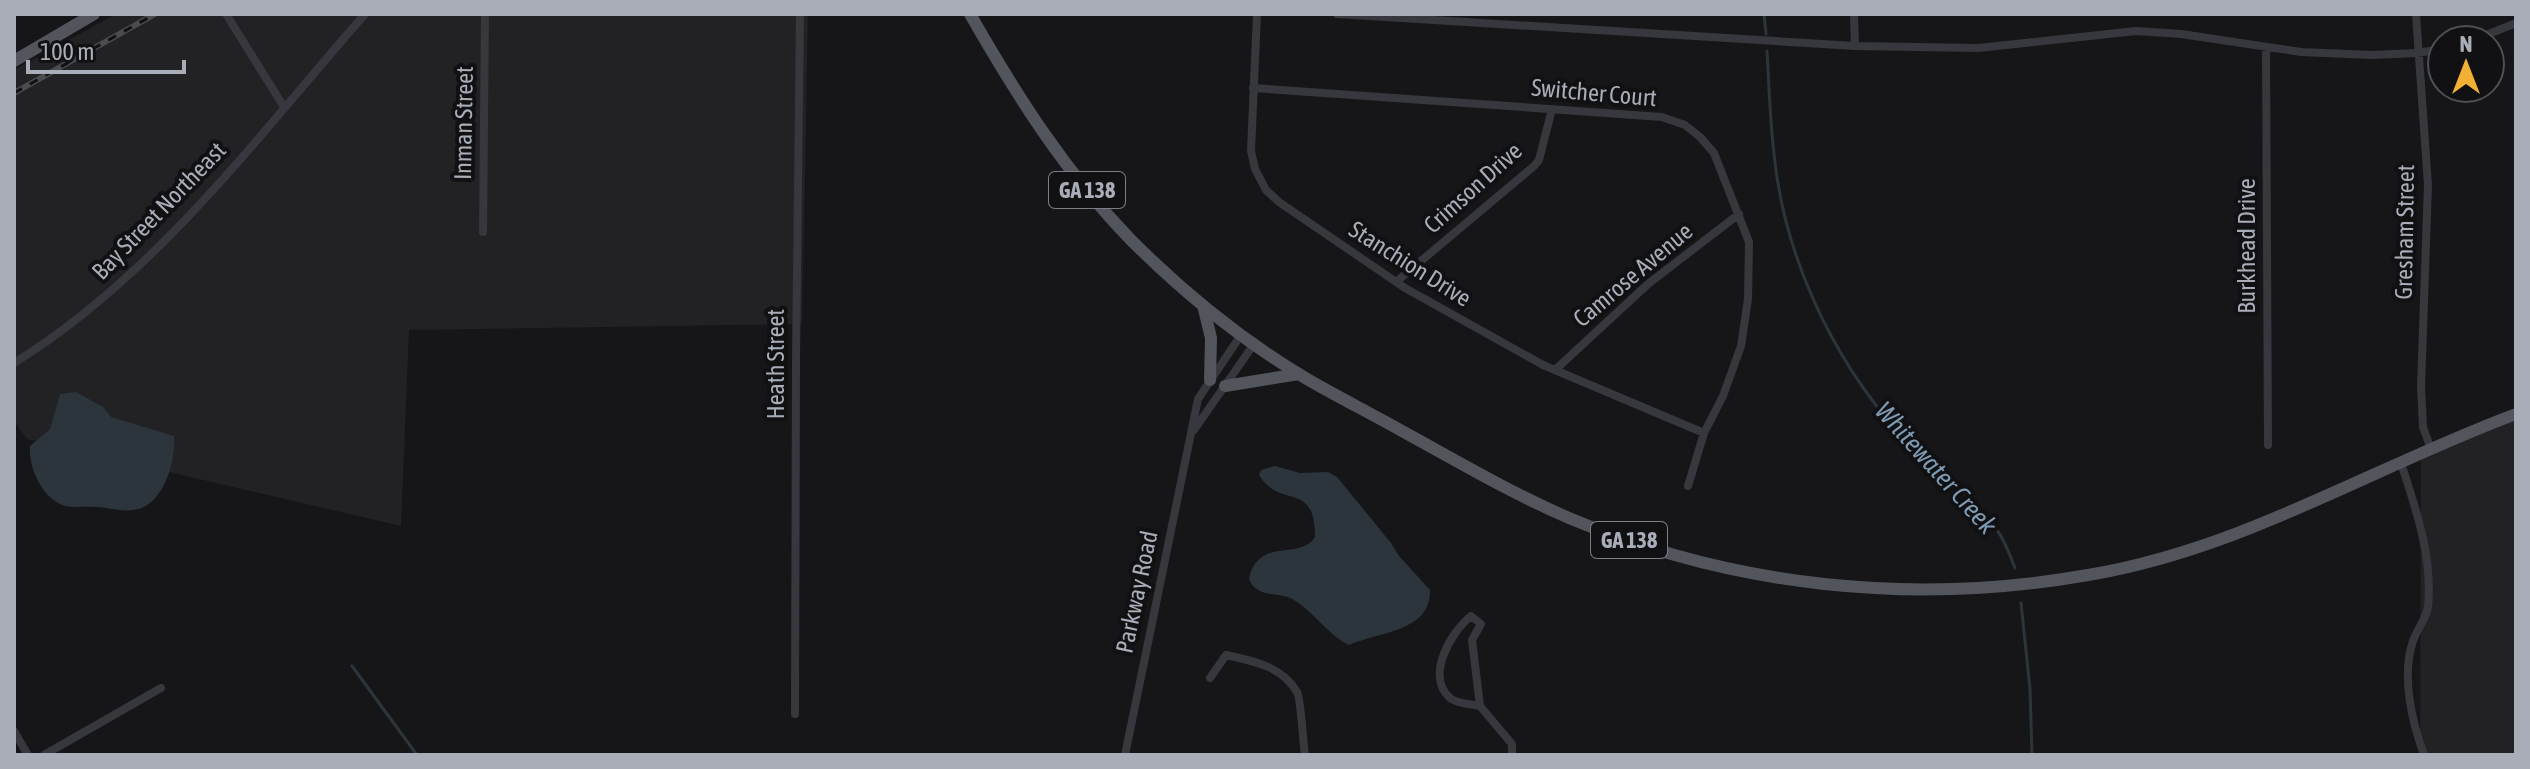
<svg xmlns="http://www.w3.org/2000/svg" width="2530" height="769" font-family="'Asap Condensed',sans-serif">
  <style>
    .built { fill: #222225 }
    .water { fill: #2c353c }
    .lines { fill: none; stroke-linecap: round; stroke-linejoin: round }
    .stream { stroke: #2c353c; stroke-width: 3 }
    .street { stroke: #37383d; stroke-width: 8 }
    .primary { stroke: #53555c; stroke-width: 12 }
    .rail-casing { stroke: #4a4c52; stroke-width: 6 }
    .rail { stroke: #111113; stroke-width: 3; stroke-dasharray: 9; stroke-linecap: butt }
    .labels { text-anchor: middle; stroke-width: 8; stroke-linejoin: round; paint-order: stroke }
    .shield { fill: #111113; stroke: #7b7e86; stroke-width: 2 }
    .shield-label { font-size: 22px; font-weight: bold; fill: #a8adb8 }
    .street-label { font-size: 24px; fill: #a8adb8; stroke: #111113 }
    .water-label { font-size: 26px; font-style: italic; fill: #7f9bb3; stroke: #111113 }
  </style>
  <rect width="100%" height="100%" fill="#161618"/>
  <!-- built -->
  <path class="built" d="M116,14H808L802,324L409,330L401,526L27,439L14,421V70Z
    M2516,415V755H2420L2421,451Z"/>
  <!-- water -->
  <path class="water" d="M76,392L103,407L111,417L174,436C176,462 163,507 133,510C120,512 108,507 96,507C86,506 75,508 65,506C42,499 28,467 30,446L50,429L60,394Z
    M1275,466L1300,473L1328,472L1337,477L1391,543L1399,556L1430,590C1431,632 1380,631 1349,645C1327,634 1315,613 1294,600C1279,591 1257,599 1249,579C1258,536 1301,561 1315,537C1315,479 1280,510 1259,475L1261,470Z"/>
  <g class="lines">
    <!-- stream -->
    <path class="stream" d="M1764,14L1766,34
      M1767,51C1769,85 1770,120 1774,154C1784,255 1831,356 1898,432C1928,466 1971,492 1997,530C2005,541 2010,555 2015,568
      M2021,603L2030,689L2032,755
      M352,666L417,755"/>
    <!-- street -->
    <path class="street" d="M226,14L284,107
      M1257,14L1251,151L1255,169L1266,190L1279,202L1405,288L1543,365L1704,433
      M1337,14L1855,46L1979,48L2136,31L2181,34L2301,52L2371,55L2417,53L2442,49
      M1854,14L1855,46
      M2416,14L2428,185L2421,387L2423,427L2431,449
      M2474,40L2516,23
      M2266,47L2268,445
      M1253,88L1662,117L1685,125L1700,137L1714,153L1749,242L1748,299L1741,346L1723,396L1704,433L1688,486
      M483,232L485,14
      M1396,282L1534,166L1539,160L1552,109
      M14,363C155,276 257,137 365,14
      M1555,370L1648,284L1739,214
      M1194,430L1254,344
      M2401,463C2416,509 2433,558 2428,607C2426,619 2417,629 2413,641C2401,676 2412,722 2424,755
      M1471,616L1481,624L1472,640L1480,706C1471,704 1457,704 1450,698C1425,676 1451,632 1471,616Z
      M1210,678L1226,655C1253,661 1282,666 1297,692C1301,699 1303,743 1305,755
      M1480,706L1512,744V755
      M795,714L796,361L800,14
      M14,731L28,755
      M44,755L161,688
      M1125,755L1198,399L1241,335"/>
    <!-- primary -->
    <path class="primary" d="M970,14C1017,96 1065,172 1131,240C1183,292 1243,341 1307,379C1338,397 1370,413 1402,431C1457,461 1511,493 1569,518C1733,587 1913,606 2088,575C2243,549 2371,468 2516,414
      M14,61L94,14
      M1203,305L1211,338L1210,380
      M1225,386L1299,374"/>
    <defs>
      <path id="rail" d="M14,93L155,14"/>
    </defs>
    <!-- rail casing -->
    <use href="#rail" class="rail-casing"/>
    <!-- rail -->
    <use href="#rail" class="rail"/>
  </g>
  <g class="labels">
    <!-- shield labels -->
    <g class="shield">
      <rect x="1049" y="172" width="76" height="36" rx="6"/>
      <rect x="1591" y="522" width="76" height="36" rx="6"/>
    </g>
    <g class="shield-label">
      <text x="1087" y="198">GA 138</text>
      <text x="1629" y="548">GA 138</text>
    </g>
    <!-- street labels -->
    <g class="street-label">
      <text transform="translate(1594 93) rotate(5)" y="8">Switcher Court</text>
      <text transform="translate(464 123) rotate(-89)" y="8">Inman Street</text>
      <text transform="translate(1473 188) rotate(-42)" y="8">Crimson Drive</text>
      <text transform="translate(159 211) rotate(-46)" y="8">Bay Street Northeast</text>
      <text transform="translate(2405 232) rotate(-89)" y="8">Gresham Street</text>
      <text transform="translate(2247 246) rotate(-90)" y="8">Burkhead Drive</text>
      <text transform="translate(1410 264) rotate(32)" y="8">Stanchion Drive</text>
      <text transform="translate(1633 275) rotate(-40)" y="8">Camrose Avenue</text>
      <text transform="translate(776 364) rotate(-90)" y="8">Heath Street</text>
      <text transform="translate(1137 592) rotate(-78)" y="8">Parkway Road</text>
    </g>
    <!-- water labels -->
    <g class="water-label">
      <text transform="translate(1936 468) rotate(48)" y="9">Whitewater Creek</text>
    </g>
  </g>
  <!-- border -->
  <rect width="2530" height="769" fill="none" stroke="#a8adb8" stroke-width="32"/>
  <!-- north arrow -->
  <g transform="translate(2466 64)"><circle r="38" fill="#111113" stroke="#4d4f55" stroke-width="2"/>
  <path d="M0-6L14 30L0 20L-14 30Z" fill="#f2b134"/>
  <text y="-12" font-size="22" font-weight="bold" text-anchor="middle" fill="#a8adb8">N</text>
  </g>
  <!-- scale -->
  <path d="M28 60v12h156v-12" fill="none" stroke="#a8adb8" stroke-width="4"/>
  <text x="40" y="60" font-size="24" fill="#a8adb8" stroke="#111113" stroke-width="6" paint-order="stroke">100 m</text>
</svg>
